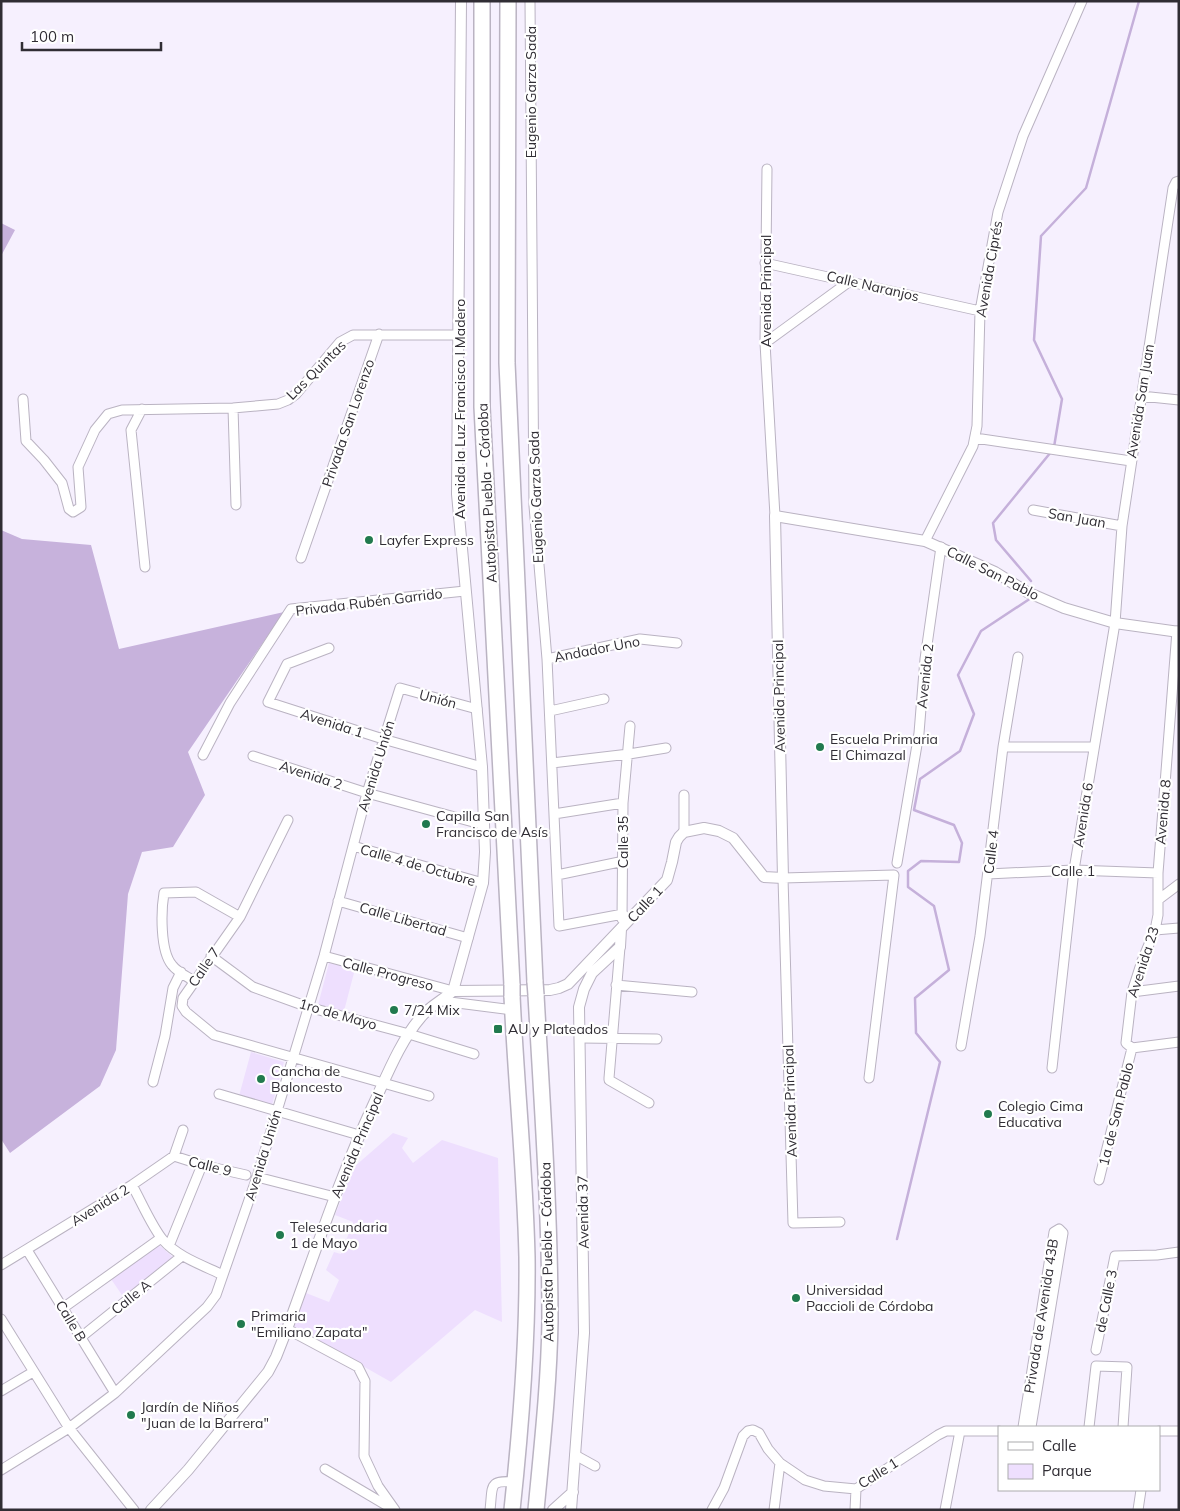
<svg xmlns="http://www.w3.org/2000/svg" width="1180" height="1511" font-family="Mulish,sans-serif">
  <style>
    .green { fill: #eedffe }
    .forest { fill: #c7b2dc }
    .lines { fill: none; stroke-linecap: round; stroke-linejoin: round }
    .stream { stroke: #c5b0da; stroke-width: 2.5 }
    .minor-casing { stroke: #bab3c2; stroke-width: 11 }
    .tertiary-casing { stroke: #bab3c2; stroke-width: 12 }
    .motorway-casing { stroke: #bab3c2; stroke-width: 18 }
    .minor { stroke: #fff; stroke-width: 9 }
    .tertiary { stroke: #fff; stroke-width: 10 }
    .motorway { stroke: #fff; stroke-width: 15 }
    .motorway-bridge-casing { stroke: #bab3c2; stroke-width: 18; stroke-linecap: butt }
    .motorway-bridge { stroke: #fff; stroke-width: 15 }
    .poi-dot { fill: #217a4e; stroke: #fff; stroke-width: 2 }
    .labels { text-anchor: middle; stroke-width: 4.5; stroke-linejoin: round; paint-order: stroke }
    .street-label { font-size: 14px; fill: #302d34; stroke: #fff }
    .poi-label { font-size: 14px; fill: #302d34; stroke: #fff; text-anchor: start }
  </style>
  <rect width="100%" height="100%" fill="#f6f0fe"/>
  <!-- green -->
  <path class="green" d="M329,963L355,969L344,1011L318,1005Z
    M251,1052L284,1062L272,1105L239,1096Z
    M393,1133L408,1138L402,1148L413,1163L442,1140L498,1158L502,1322L475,1310L391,1382L294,1327L306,1293L329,1302L339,1280L326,1270L334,1252L341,1254L353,1222L335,1215L354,1167Z
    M158,1244L175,1259L124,1298L111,1279Z"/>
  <!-- forest -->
  <path class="forest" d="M1,223L15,230L1,256Z
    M1,530L22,539L91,545L119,649L284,612L188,752L205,795L173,847L142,852L128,894L116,1050L100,1086L10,1153L1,1139Z"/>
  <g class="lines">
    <!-- stream -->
    <path class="stream" d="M1054,447L1062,399L1034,340L1041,236L1086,188L1139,1
      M1031,581L996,540L993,523L1051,452
      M897,1239L940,1062L916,1033L915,998L949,970L934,906L908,887V871L921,861L959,862L962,843L954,825L914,810L920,779L960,751L974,714L958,675L981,631L1031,598"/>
    <defs>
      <path id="minor" d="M530,1L534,506L547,659L559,926L623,914
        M767,169L765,343L775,516
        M765,263L980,311
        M765,343L850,281
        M1141,396L1179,400
        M23,399L26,441L44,460L62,483L69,509L73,512L81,507L78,467L95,430L108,414L122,410L233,408L278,404L288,400L296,394L340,342L353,335H459
        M233,408L236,505
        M142,409L131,430L145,567
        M975,438L1131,461
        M1033,510L1122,526
        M925,541L973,446L977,426L980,311L998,212L1023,136L1082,1
        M301,558L379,334
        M329,648L287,664L268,702L383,739L482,767
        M547,659L640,639L677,643
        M550,711L604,699
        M1003,747H1094
        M203,755L230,703L291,609L465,591
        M253,756L367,793L484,825
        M552,763L629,754L666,748
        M684,795V832
        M554,814L623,803
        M288,820L240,917L183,998L182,1006L186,1012L214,1035L429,1096
        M353,846L483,883
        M897,863L919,733L925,659L941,547
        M988,874L1074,870L1158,873
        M557,875L624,861
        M1158,900L1179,884
        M338,901L468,938
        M622,919L623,803L630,726
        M1155,930L1179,928
        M620,947L609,1078V1080L649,1103
        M211,956L253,987L308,1007L409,1034L474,1054
        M324,956L453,991
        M194,981C188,977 177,972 172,965C160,951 161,911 164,893L196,892L240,917
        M616,985L692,992
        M1132,992L1179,986
        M442,1001L513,1010
        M581,1038L657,1039
        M961,1046L980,936L1003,747L1018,657
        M1132,1048L1126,1043L1132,992L1142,961L1155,930L1158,915V873L1177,631
        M1132,1048L1179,1042
        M1052,1068L1074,870L1115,623L1122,526L1173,188L1176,182L1179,181
        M153,1082L165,1036L173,988L181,972
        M219,1094L359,1135
        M174,1156L202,1165L246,1175
        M257,1177L335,1197
        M1099,1180L1132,1048
        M132,1185C141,1201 152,1227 163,1240C178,1257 202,1265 223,1275
        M840,1222L793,1223L783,878L894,875L869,1078
        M169,1246L202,1165
        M27,1250L115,1393
        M1,1265L132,1185L174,1156L183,1130
        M63,1308L161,1238
        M1,1319L69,1428L134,1510
        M287,1329L358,1367L365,1381L364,1456L378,1486L395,1510
        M80,1338L182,1256
        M1096,1350L1115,1256L1157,1255L1179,1252
        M1,1391L33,1372
        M1023,1427L1054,1232L1059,1229L1063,1233L1031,1427
        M1089,1427L1096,1366L1127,1367L1123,1427
        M1159,1431H1179
        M575,1455L595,1466
        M325,1469L391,1508
        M1,1470L69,1428L115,1393L207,1307L216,1295L257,1177L324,956L367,793L400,688L477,709
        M490,1510C493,1485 488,1480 515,1482
        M712,1510L724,1488L743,1436L748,1431L753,1430L759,1433L768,1449L780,1463L805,1480L824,1486L856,1489L938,1435L946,1431H999
        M774,1510L780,1463
        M855,1510L856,1489
        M945,1510L960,1431
        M1138,1510L1141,1490"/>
      <path id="tertiary" d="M453,991L550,990L559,988L568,984L667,880L672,862L676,842L679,837L684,832L704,828L719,831L733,838L764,877L783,878L775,516L925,541L995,572L1027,592L1064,608L1115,623L1179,632
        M453,991L483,883L485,852L482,767L457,494L461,1
        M151,1510L188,1470L268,1372L276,1357L287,1329C315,1253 340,1176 374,1103C387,1075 401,1040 421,1017C430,1006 443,1000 453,991
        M553,1510L573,1492
        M571,1510L584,1333L579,1007L584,989L592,973L620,947L621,929"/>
      <path id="motorway" d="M482,1V407L512,985
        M508,1L507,363L535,982
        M512,996C516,1083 525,1170 527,1257C528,1341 521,1426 512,1510
        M536,1510C542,1447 549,1384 550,1321C550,1212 542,1103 536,995"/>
    </defs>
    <!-- minor casing -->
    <use href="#minor" class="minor-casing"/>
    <!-- tertiary casing -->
    <use href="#tertiary" class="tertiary-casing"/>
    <!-- motorway casing -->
    <use href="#motorway" class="motorway-casing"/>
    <!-- minor -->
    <use href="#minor" class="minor"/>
    <!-- tertiary -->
    <use href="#tertiary" class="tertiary"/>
    <!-- motorway -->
    <use href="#motorway" class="motorway"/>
    <defs>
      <path id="motorway-bridge" d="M535,982L536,995
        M512,985V996"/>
    </defs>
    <!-- motorway-bridge casing -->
    <use href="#motorway-bridge" class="motorway-bridge-casing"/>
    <!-- motorway-bridge -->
    <use href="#motorway-bridge" class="motorway-bridge"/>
  </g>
  <!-- markers -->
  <g class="poi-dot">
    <circle cx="369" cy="540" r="5"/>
    <circle cx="820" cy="747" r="5"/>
    <circle cx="426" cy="824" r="5"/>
    <circle cx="394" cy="1010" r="5"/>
    <rect x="493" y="1024" width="10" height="10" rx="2.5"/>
    <circle cx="261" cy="1079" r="5"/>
    <circle cx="988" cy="1114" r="5"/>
    <circle cx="280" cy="1235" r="5"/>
    <circle cx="796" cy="1298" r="5"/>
    <circle cx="241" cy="1324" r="5"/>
    <circle cx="131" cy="1415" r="5"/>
  </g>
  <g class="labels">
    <!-- street labels -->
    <g class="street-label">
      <text transform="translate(531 92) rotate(-90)" y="5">Eugenio Garza Sada</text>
      <text transform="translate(989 269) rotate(-80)" y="5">Avenida Ciprés</text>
      <text transform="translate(873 286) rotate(13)" y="5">Calle Naranjos</text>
      <text transform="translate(766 291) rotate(-90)" y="5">Avenida Principal</text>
      <text transform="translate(316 370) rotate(-45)" y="5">Las Quintas</text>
      <text transform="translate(1140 401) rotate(-81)" y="5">Avenida San Juan</text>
      <text transform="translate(460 409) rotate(-90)" y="5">Avenida la Luz Francisco I Madero</text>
      <text transform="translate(348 423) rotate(-71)" y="5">Privada San Lorenzo</text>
      <text transform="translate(487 493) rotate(-93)" y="5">Autopista Puebla - Córdoba</text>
      <text transform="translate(536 497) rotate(-92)" y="5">Eugenio Garza Sada</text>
      <text transform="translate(1077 518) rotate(10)" y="5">San Juan</text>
      <text transform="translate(993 573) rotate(27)" y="5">Calle San Pablo</text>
      <text transform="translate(369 602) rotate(-7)" y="5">Privada Rubén Garrido</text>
      <text transform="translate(597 649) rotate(-11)" y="5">Andador Uno</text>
      <text transform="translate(925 676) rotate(-84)" y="5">Avenida 2</text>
      <text transform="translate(779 696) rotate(-91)" y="5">Avenida Principal</text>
      <text transform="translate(438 699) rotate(15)" y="5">Unión</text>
      <text transform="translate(332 723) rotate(18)" y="5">Avenida 1</text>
      <text transform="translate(376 766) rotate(-73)" y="5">Avenida Unión</text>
      <text transform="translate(311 775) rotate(18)" y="5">Avenida 2</text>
      <text transform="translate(1163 812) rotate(-85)" y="5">Avenida 8</text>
      <text transform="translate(1083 815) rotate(-81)" y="5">Avenida 6</text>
      <text transform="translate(623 842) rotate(-90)" y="5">Calle 35</text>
      <text transform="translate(991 852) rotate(-83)" y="5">Calle 4</text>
      <text transform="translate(418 865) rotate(16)" y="5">Calle 4 de Octubre</text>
      <text x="1073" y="876">Calle 1</text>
      <text transform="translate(645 904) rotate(-47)" y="5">Calle 1</text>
      <text transform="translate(403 919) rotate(16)" y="5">Calle Libertad</text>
      <text transform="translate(1143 962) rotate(-72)" y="5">Avenida 23</text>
      <text transform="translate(204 967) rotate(-56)" y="5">Calle 7</text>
      <text transform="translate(388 974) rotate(15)" y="5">Calle Progreso</text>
      <text transform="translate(338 1014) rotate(16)" y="5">1ro de Mayo</text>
      <text transform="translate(790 1101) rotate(-92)" y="5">Avenida Principal</text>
      <text transform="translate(1116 1114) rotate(-76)" y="5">1a de San Pablo</text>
      <text transform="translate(357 1145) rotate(-67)" y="5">Avenida Principal</text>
      <text transform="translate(263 1155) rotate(-73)" y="5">Avenida Unión</text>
      <text transform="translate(210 1166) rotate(14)" y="5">Calle 9</text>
      <text transform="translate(100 1205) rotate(-32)" y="5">Avenida 2</text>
      <text transform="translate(583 1212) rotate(-91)" y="5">Avenida 37</text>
      <text transform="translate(547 1252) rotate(-91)" y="5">Autopista Puebla - Córdoba</text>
      <text transform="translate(131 1297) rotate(-39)" y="5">Calle A</text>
      <text transform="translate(1106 1301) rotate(-79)" y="5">de Calle 3</text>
      <text transform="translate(1041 1316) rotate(-81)" y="5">Privada de Avenida 43B</text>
      <text transform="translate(71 1321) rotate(59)" y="5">Calle B</text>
      <text transform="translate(878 1473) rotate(-32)" y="5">Calle 1</text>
    </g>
    <!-- poi labels -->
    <g class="poi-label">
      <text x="379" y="545">Layfer Express</text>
      <text x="830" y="744">Escuela Primaria<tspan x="830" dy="16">El Chimazal</tspan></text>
      <text x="436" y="821">Capilla San<tspan x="436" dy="16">Francisco de Asís</tspan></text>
      <text x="404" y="1015">7/24 Mix</text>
      <text x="508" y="1034">AU y Plateados</text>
      <text x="271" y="1076">Cancha de<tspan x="271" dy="16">Baloncesto</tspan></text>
      <text x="998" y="1111">Colegio Cima<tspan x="998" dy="16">Educativa</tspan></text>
      <text x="290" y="1232">Telesecundaria<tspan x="290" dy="16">1 de Mayo</tspan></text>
      <text x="806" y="1295">Universidad<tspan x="806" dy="16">Paccioli de Córdoba</tspan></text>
      <text x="251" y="1321">Primaria<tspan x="251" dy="16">"Emiliano Zapata"</tspan></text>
      <text x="141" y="1412">Jardín de Niños<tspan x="141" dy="16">"Juan de la Barrera"</tspan></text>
    </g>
  </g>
  <!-- border -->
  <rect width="1180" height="1511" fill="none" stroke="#302d34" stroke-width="5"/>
  <!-- legend -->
  <rect x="998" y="1426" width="162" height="65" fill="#ffffff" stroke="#acabae"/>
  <rect x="1008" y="1442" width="25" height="8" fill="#ffffff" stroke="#acabae"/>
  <text x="1042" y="1451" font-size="15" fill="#302d34">Calle</text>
  <rect x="1008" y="1464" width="25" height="15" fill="#eedffe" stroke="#acabae"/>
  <text x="1042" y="1476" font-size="15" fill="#302d34">Parque</text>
  <!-- scale -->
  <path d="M22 42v8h139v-8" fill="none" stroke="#302d34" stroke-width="2.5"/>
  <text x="30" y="42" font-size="15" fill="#302d34" stroke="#ffffff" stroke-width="4" paint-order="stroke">100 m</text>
</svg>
